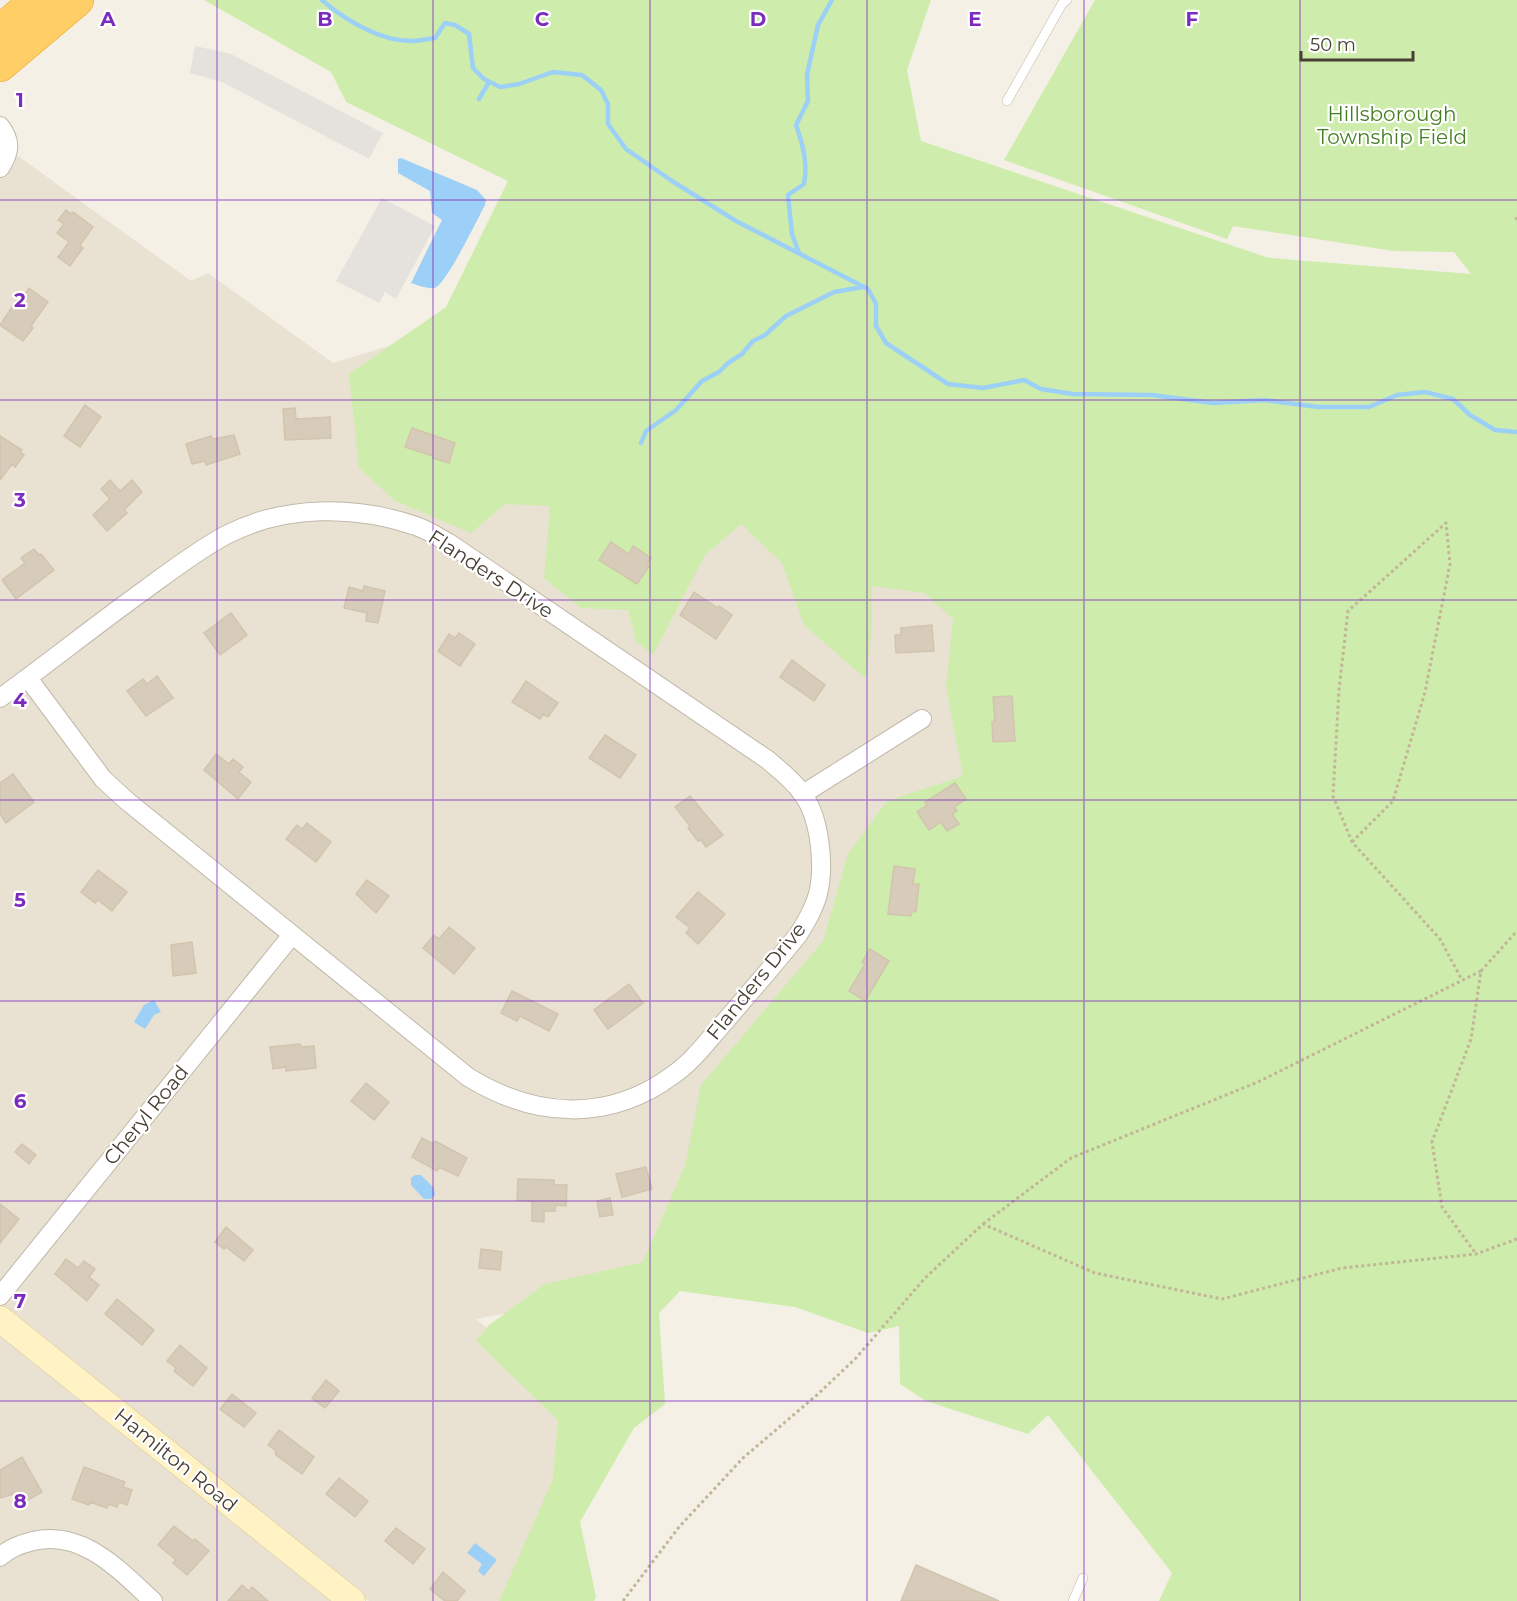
<svg xmlns="http://www.w3.org/2000/svg" width="1517" height="1601" font-family="Montserrat,sans-serif">
  <style>
    .residential { fill: #e9e2d3 }
    .green { fill: #ceecab }
    .parking { fill: #e5e2de }
    .water { fill: #9dd0f6 }
    .lines { fill: none; stroke-linecap: round; stroke-linejoin: round }
    .stream { stroke: #9dd0f6; stroke-width: 4.5 }
    .building { fill: #d7ccba; stroke: #d2c4ad; stroke-width: 1.5 }
    .lane-casing { stroke: #c0b8a8; stroke-width: 10 }
    .street-casing { stroke: #c0b8a8; stroke-width: 20 }
    .secondary-casing { stroke: #d8c692; stroke-width: 27 }
    .highway-casing { stroke: #eaa62a; stroke-width: 34 }
    .path { stroke: #c3b598; stroke-width: 3; stroke-dasharray: 3 3; stroke-linecap: butt }
    .lane { stroke: #fff; stroke-width: 9 }
    .street { stroke: #fff; stroke-width: 18 }
    .secondary { stroke: #fff2c5; stroke-width: 26 }
    .highway { stroke: #ffce66; stroke-width: 33 }
    .grid { fill: none; stroke: #7b2cbf; stroke-width: 1.5; stroke-opacity: 0.55 }
    .labels { text-anchor: middle; stroke-width: 4.5; stroke-linejoin: round; paint-order: stroke }
    .park-label { font-size: 20px; fill: #447e23; stroke: #fff }
    .street-label { font-size: 20px; fill: #484034; stroke: #fff }
    .grid-label { font-size: 20px; text-anchor: middle; font-weight: bold; fill: #7b2cbf; stroke: #fff; stroke-width: 4.5; stroke-linejoin: round; paint-order: stroke }
  </style>
  <rect width="100%" height="100%" fill="#f4f0e6"/>
  <!-- residential -->
  <path class="residential" d="M0,143L191,281L208,273L333,363L478,319L1185,690L683,1281L476,1319L620,1437L503,1601H369L0,1303Z
    M0,1335L337,1601H0Z"/>
  <!-- green -->
  <path class="green" d="M204,0H931L907,70L921,141L1269,258L1471,274L1454,252L1394,251L1233,226L1227,239L1004,160L1095,0H1517V1601H1159L1172,1573L1048,1415L1028,1434L926,1401L900,1384L899,1326L868,1333L795,1307L680,1291L659,1313L665,1404L634,1428L580,1522L596,1597L594,1601H499L553,1479L558,1420L476,1341L489,1325L545,1284L643,1262L685,1165L701,1085L823,941L848,854L887,801L963,776L946,687L953,619L924,593L872,586V627L866,679L804,625L782,563L741,524L705,555L653,655L636,642L628,610L581,608L544,578L550,506L505,504L471,533L395,501L359,468L349,374L446,307L508,181L346,102L331,72Z"/>
  <!-- parking -->
  <path class="parking" d="M195,46L231,54L383,133L369,159L222,82L190,73Z
    M382,198L435,226L396,299L385,292L379,303L336,281Z"/>
  <!-- water -->
  <path class="water" d="M401,158L477,190L486,200L485,205C478,218 445,287 434,288C427,289 417,285 411,283L442,220L432,213L430,191L398,173V159Z
    M154,1000L161,1012L154,1015L145,1029L134,1022L144,1005Z
    M415,1175H421L434,1188L435,1195L431,1199H424L411,1185V1178Z
    M475,1543L497,1560L484,1576L478,1571L482,1564L467,1553Z"/>
  <g class="lines">
    <!-- stream -->
    <path class="stream" d="M322,0C345,20 380,41 411,41C419,41 427,39 435,38L445,23L455,25L469,34L473,68L484,79L500,87L519,84L553,72L582,75L601,90L608,104V124L626,149L672,181L736,221L868,289L876,304V326L886,343L948,384L983,388L1024,380L1041,389L1073,394L1152,395L1213,403L1265,400L1318,407H1369L1397,395L1425,392L1453,399L1470,415L1495,430L1517,432
      M479,99L489,82
      M799,253L792,234L788,195L804,184C808,163 803,145 796,125L808,101L807,75L818,25L832,0
      M641,443L646,431L676,410L702,381L719,372L728,363L742,354L753,341L765,335L786,316L834,292L863,287"/>
  </g>
  <!-- building -->
  <path class="building" d="M66,210L71,214L73,212L93,227L80,245L83,248L70,266L58,257L69,242L57,233L64,224L58,220Z
    M29,288L48,302L31,326L33,328L23,341L0,325L20,295L23,297Z
    M85,405L101,417L80,447L64,436Z
    M295,408L296,419L330,417L331,438L285,440L283,409Z
    M412,428L455,443L449,463L433,458V456L405,447Z
    M234,435L240,454L206,465L205,461L192,464L186,444L211,436L213,439Z
    M0,436L22,450L20,452L24,455L15,467L12,464L0,480Z
    M110,480L120,491L132,480L142,492L124,510L127,513L107,531L93,515L110,499L101,489Z
    M611,542L629,554L633,546L651,558L647,564L649,566L637,584L599,560Z
    M34,549L39,555L41,554L54,570L16,599L2,580L25,563L21,558Z
    M364,586L385,591L378,623L366,621L367,613L344,608L349,587L363,591Z
    M694,592L718,608L719,606L732,615L716,639L680,615Z
    M231,613L247,635L220,655L204,633Z
    M932,625L934,651L896,653L895,635H901V628Z
    M459,633L475,644L460,666L438,651L449,634L455,638Z
    M792,660L825,685L814,701L780,677Z
    M157,676L173,698L146,716L127,691L143,679L147,684Z
    M526,681L558,703L548,717L543,714L540,719L512,702Z
    M1012,696L1015,741L993,742L992,722L995,721L993,697Z
    M605,735L636,755L620,778L589,758Z
    M216,754L229,764L233,759L243,767L239,772L251,782L238,799L204,770Z
    M13,774L34,802L6,823L0,814V783Z
    M955,783L966,799L954,807L957,811L952,814L959,824L947,831L941,822L929,830L917,812L927,805L925,802Z
    M690,796L723,835L706,847L701,840L698,841L688,828L690,826L675,807Z
    M307,823L331,842L316,862L286,839L297,825L302,829Z
    M894,866L915,869L913,884H919L916,912L912,911L911,916L888,914Z
    M98,870L127,892L112,911L98,900L95,903L81,892Z
    M367,880L389,896L376,913L356,894Z
    M698,892L725,914L698,944L686,933L690,928L676,917Z
    M449,927L475,948L454,974L423,948L434,935L439,939Z
    M192,942L196,973L173,976L171,945Z
    M870,949L889,961L865,1001L849,991L865,964L862,962Z
    M629,984L643,1003L608,1029L594,1010Z
    M512,991L558,1014L549,1031L520,1016L517,1021L501,1013Z
    M300,1044L301,1047L314,1046L316,1068L286,1071V1067L273,1069L270,1047Z
    M366,1083L389,1102L374,1120L351,1101Z
    M422,1138L433,1144L435,1141L467,1158L458,1176L439,1167L437,1171L412,1157Z
    M22,1144L36,1155L29,1164L15,1152Z
    M646,1167L652,1189L622,1197L616,1174Z
    M518,1179L554,1180V1185H567L566,1206L556,1205L555,1211H544V1222L532,1221V1201L517,1200Z
    M610,1198L613,1215L600,1217L597,1201Z
    M0,1204L19,1219L0,1243Z
    M226,1227L253,1250L244,1261L226,1247L224,1249L215,1242Z
    M481,1249L502,1252L500,1270L479,1268Z
    M66,1259L78,1268L84,1261L95,1269L89,1277L99,1285L87,1301L55,1274Z
    M117,1299L154,1330L142,1345L105,1314Z
    M180,1345L207,1368L193,1386L174,1371L176,1368L167,1361Z
    M326,1380L339,1391L325,1408L312,1398Z
    M232,1394L256,1413L244,1427L220,1409Z
    M279,1430L314,1457L302,1474L276,1455L275,1450L268,1445Z
    M22,1457L42,1492L26,1501L21,1492L0,1498V1470Z
    M84,1467L125,1482L123,1487L132,1490L127,1505L119,1502L117,1507L109,1504L107,1508L90,1502L89,1505L72,1499Z
    M339,1478L368,1501L355,1517L326,1494Z
    M174,1526L193,1541L195,1539L209,1551L187,1575L173,1563L176,1560L158,1545Z
    M396,1528L425,1549L413,1564L385,1541Z
    M916,1565L999,1601H901Z
    M443,1572L465,1591L457,1601H445L430,1589Z
    M242,1585L249,1591L252,1587L268,1601H228Z"/>
  <g class="lines">
    <defs>
      <path id="lane" d="M1007,101L1062,4L1067,0
        M1073,1601L1083,1578"/>
      <path id="street" d="M0,126C12,141 10,153 0,168
        M0,698C50,662 97,624 146,589C172,570 198,550 226,535C284,505 355,505 416,526C428,530 438,537 449,543L768,760C779,770 792,779 801,792C820,815 825,865 818,894C814,909 806,922 798,935C773,966 747,996 721,1026C706,1043 692,1062 673,1075C608,1123 535,1118 468,1077L127,801L103,779L28,678
        M803,794L922,719
        M0,1296L292,935
        M0,1557C9,1548 21,1544 33,1541C83,1529 120,1571 153,1601"/>
      <path id="secondary" d="M0,1319L352,1601"/>
      <path id="highway" d="M0,32L37,0
        M0,65L77,0"/>
    </defs>
    <!-- lane casing -->
    <use href="#lane" class="lane-casing"/>
    <!-- street casing -->
    <use href="#street" class="street-casing"/>
    <!-- secondary casing -->
    <use href="#secondary" class="secondary-casing"/>
    <!-- highway casing -->
    <use href="#highway" class="highway-casing"/>
    <!-- path -->
    <path class="path" d="M1515,218L1517,219
      M1352,842L1393,801L1425,692L1450,564L1446,523L1348,611L1339,689L1333,796L1352,842L1440,939L1462,980
      M1481,971L1517,931
      M983,1224L1071,1158L1258,1082L1481,971L1471,1039L1432,1142L1442,1207L1476,1254
      M623,1601L679,1527L743,1458L818,1394L856,1358L925,1278L983,1224L1095,1273L1222,1299L1342,1268L1476,1254L1517,1239"/>
    <!-- lane -->
    <use href="#lane" class="lane"/>
    <!-- street -->
    <use href="#street" class="street"/>
    <!-- secondary -->
    <use href="#secondary" class="secondary"/>
    <!-- highway -->
    <use href="#highway" class="highway"/>
  </g>
  <!-- grid -->
  <path class="grid" d="M217,0V1601M433,0V1601M650,0V1601M867,0V1601M1084,0V1601M1300,0V1601M0,200H1517M0,400H1517M0,600H1517M0,800H1517M0,1001H1517M0,1201H1517M0,1401H1517"/>
  <g class="labels">
    <!-- park labels -->
    <g class="park-label">
      <text x="1392" y="121">Hillsborough<tspan x="1392" dy="23">Township Field</tspan></text>
    </g>
    <!-- street labels -->
    <g class="street-label">
      <text transform="translate(491 574) rotate(33)" y="7">Flanders Drive</text>
      <text transform="translate(756 981) rotate(-51)" y="7">Flanders Drive</text>
      <text transform="translate(146 1115) rotate(-51)" y="7">Cheryl Road</text>
      <text transform="translate(176 1460) rotate(39)" y="7">Hamilton Road</text>
    </g>
  </g>
  <g class="grid-label">
    <text x="108" y="26">A</text>
    <text x="325" y="26">B</text>
    <text x="542" y="26">C</text>
    <text x="758" y="26">D</text>
    <text x="975" y="26">E</text>
    <text x="1192" y="26">F</text>
    <text x="20" y="107">1</text>
    <text x="20" y="307">2</text>
    <text x="20" y="507">3</text>
    <text x="20" y="707">4</text>
    <text x="20" y="907">5</text>
    <text x="20" y="1108">6</text>
    <text x="20" y="1308">7</text>
    <text x="20" y="1508">8</text>
  </g>
  <!-- scale -->
  <path d="M1301 51v9h112v-9" fill="none" stroke="#484034" stroke-width="3"/>
  <text x="1310" y="51" font-size="18" fill="#484034" stroke="#ffffff" stroke-width="4.5" paint-order="stroke">50 m</text>
</svg>
